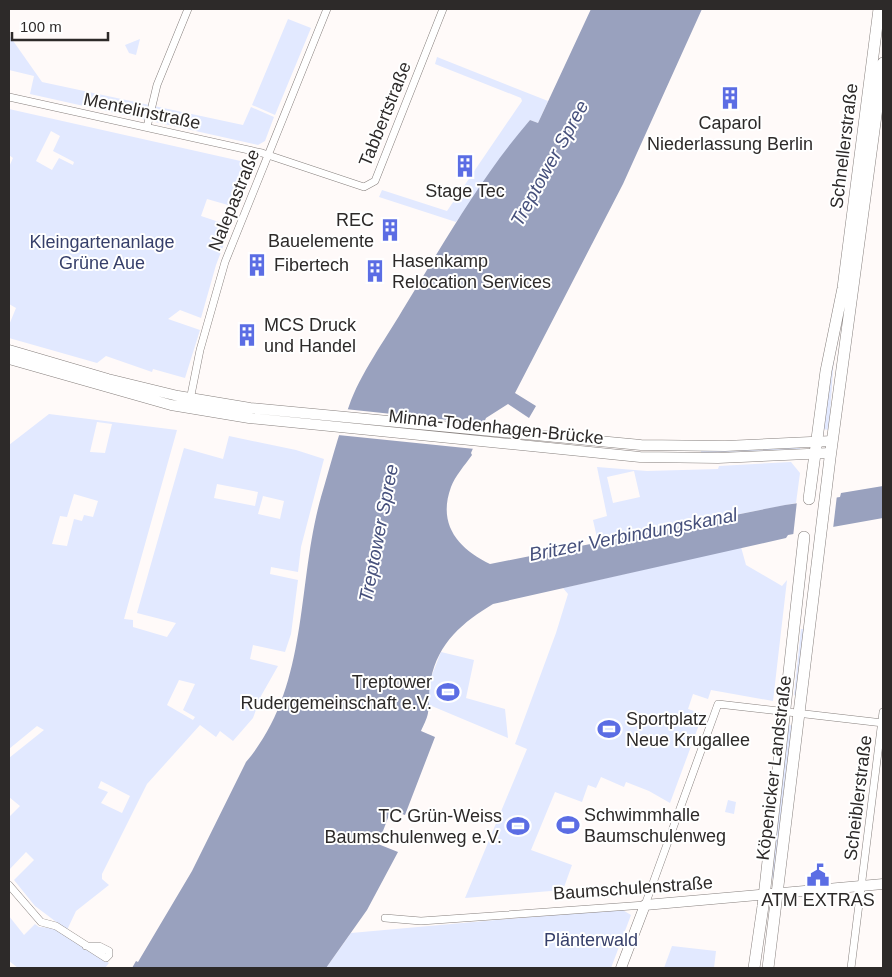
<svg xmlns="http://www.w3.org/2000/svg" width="892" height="977" font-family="Helvetica,sans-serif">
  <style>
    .green { fill: #e2e9ff; fill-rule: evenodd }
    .water { fill: #99a1be }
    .pier { fill: #fffaf9 }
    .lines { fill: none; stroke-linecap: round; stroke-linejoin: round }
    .street-casing { stroke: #87807e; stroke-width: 8 }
    .secondary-casing { stroke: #87807e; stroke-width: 11 }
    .primary-casing { stroke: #87807e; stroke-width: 12 }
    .street { stroke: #fff; stroke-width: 7 }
    .secondary { stroke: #fff; stroke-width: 10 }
    .primary { stroke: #fff; stroke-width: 11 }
    .labels { text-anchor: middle; stroke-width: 4; stroke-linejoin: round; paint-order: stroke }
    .street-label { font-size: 18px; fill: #2d2a29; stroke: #fff }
    .poi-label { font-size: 18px; fill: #2d2a29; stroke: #fff; text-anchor: start }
    .park-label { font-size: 18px; fill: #363f6a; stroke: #fff }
    .water-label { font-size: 19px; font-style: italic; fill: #46507c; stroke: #fff }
  </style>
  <rect width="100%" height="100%" fill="#fffaf9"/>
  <!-- green -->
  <path class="green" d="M288,19L311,28L275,115L252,105Z
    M9,35L42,82L243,125L251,107L274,117L265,141L258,145L30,94L34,76L9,70Z
    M140,39L136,55L129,53L125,45Z
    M437,57L548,101L538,123L530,120L456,222L379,197L382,190L447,211L522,101L521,98L435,64Z
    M9,109L245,162L228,205L207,199L201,216L231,226L216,265L201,318L180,310L168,319L200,330L185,378L153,369L152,372L106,356L97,363L9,338V325L16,308L9,304V167L13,158L9,155ZM51,131L60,136L53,151L74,162L73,165L59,158L52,170L36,161Z
    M834,355L829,430L822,429Z
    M49,414L177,430L124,619L133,620V627L167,637L176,623L137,613L184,448L223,459L229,436L296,450L324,459L301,547L298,572L271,567L270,574L298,580L291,634L285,652L253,645L250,659L278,666L261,696L253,718L233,741L220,731L216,737L200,725L147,784L102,874V879L109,885L76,911L67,930L35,906L14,880L34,860L26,852L9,870V817L20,806L9,797V758L44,730L37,726L9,749V445ZM97,422L112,424L105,453L90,452ZM217,484L258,492L255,506L214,498ZM74,494L98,501L93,517L84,515L82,521L74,519L67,546L52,544L60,516L67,517ZM263,496L284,501L280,519L258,514ZM179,680L195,684L183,710L195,717L193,720L167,705ZM101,781L130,796L122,813L101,803L108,792L98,788Z
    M801,446L800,449L701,453V449Z
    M791,462L800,473L796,503L598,542L593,520L607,516L597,467L647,471L718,469L719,466ZM634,471L640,497L613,503L607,477Z
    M741,547L746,565L782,586L787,580L773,701L711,690L708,699L693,694L688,709L703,714L670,803L649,791L626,782L624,787L601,777L596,788L588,785L582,802L555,792L531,850L572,865L563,890L465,898L527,749L515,744L556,633L568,594L563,588Z
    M801,629H804L796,696L794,695Z
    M441,652L474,660L466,698L505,709L508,738L427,704L430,680Z
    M788,724L792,726L774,878L771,879Z
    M728,800L736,802L734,814L725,812Z
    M621,909L631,915L611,968H326L351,933Z
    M9,916L24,935L35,924L39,927L53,928L109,963L105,968H18L9,961Z
    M672,946L716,951L714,968H664Z"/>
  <!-- water -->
  <path class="water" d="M591,9H702L623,184L515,393L536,406L529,418L508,404L486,418L471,453L472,455C465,465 455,476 451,487C437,525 459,549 490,564L785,505L840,497L841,493L883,486V518L788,535L786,538L493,604C463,622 438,643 431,679C428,690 430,702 428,713C427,719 423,726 421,731L435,737L405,815L391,810L378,844L398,852L367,910L326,968H132L136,961L138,962L192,871L246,762C310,687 296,585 321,497C330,467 338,435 349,406C360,374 385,340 402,311C442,246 480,178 530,120L538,123Z"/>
  <!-- pier -->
  <path class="pier" d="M345,409L486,424L482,434L342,419Z
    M341,424L480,438L475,449L338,435Z
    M837,495L833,529L793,537L797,501Z"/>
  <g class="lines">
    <defs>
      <path id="street" d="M9,97L262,153L364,187L375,181L443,9
        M147,127L157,85L188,9
        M190,400L200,350L225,262L327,9
        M9,885L41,922L56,926L106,958L109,955V951L99,946H86
        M385,918L421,921L645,905L718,704L883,723
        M851,968L883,712"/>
      <path id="secondary" d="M9,350L108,379L178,396L250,408L641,445L725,446L832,441
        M9,359L171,405L249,418L640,457L718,458L830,453
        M621,968L645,905L883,884"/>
      <path id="primary" d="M809,499L826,371L843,288L879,9
        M754,968L763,906L804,537
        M768,968L830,458L883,63"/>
    </defs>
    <!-- street casing -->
    <use href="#street" class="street-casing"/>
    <!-- secondary casing -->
    <use href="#secondary" class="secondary-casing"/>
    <!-- primary casing -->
    <use href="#primary" class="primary-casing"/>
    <!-- street -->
    <use href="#street" class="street"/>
    <!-- secondary -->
    <use href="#secondary" class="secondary"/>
    <!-- primary -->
    <use href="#primary" class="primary"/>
  </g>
  <!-- icons -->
  <defs>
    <symbol id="building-bare" viewBox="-9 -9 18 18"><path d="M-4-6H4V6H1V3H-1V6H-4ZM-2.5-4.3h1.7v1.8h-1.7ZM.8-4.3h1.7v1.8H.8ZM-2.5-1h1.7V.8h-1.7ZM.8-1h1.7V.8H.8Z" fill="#5b6de4" stroke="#fff" stroke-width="2.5" paint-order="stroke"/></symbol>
    <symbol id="stadium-bare" viewBox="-9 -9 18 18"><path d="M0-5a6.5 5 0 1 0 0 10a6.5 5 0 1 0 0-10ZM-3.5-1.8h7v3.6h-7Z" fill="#5b6de4" stroke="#fff" stroke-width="2.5" paint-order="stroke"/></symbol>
    <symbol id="civic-bare" viewBox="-9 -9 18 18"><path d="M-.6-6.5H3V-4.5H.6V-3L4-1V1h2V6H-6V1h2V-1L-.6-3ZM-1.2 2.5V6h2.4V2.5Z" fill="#5b6de4" stroke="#fff" stroke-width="2.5" paint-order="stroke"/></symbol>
  </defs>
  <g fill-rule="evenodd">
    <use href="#building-bare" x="714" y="82" width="32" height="32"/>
    <use href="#building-bare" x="449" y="150" width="32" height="32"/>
    <use href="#building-bare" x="374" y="214" width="32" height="32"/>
    <use href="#building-bare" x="241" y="249" width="32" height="32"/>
    <use href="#building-bare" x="359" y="255" width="32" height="32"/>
    <use href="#building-bare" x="231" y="319" width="32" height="32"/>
    <use href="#stadium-bare" x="432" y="676" width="32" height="32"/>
    <use href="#stadium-bare" x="593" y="713" width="32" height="32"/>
    <use href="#stadium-bare" x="552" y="809" width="32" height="32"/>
    <use href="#stadium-bare" x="502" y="810" width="32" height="32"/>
    <use href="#civic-bare" x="802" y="859" width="32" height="32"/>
  </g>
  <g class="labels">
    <!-- street labels -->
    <g class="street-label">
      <text transform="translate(142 111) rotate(12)" y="6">Mentelinstraße</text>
      <text transform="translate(385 114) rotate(-68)" y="6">Tabbertstraße</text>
      <text transform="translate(844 146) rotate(-83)" y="6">Schnellerstraße</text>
      <text transform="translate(234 200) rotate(-68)" y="6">Nalepastraße</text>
      <text transform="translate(496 427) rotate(6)" y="6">Minna-Todenhagen-Brücke</text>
      <text transform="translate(774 768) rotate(-83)" y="6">Köpenicker Landstraße</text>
      <text transform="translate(858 798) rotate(-83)" y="6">Scheiblerstraße</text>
      <text transform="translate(633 888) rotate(-4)" y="6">Baumschulenstraße</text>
    </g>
    <!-- poi labels -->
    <g class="poi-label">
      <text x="730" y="129" text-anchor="middle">Caparol<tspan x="730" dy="21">Niederlassung Berlin</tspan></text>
      <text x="465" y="197" text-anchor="middle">Stage Tec</text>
      <text x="374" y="226" text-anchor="end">REC<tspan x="374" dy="21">Bauelemente</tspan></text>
      <text x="392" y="267">Hasenkamp<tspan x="392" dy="21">Relocation Services</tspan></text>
      <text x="274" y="271">Fibertech</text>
      <text x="264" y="331">MCS Druck<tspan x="264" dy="21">und Handel</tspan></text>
      <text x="432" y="688" text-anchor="end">Treptower<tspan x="432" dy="21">Rudergemeinschaft e.V.</tspan></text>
      <text x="626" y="725">Sportplatz<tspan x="626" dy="21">Neue Krugallee</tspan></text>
      <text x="584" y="821">Schwimmhalle<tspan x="584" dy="21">Baumschulenweg</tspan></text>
      <text x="502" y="822" text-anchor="end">TC Grün-Weiss<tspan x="502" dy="21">Baumschulenweg e.V.</tspan></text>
      <text x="818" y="906" text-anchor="middle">ATM EXTRAS</text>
    </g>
    <!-- park labels -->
    <g class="park-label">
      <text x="102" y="248">Kleingartenanlage<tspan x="102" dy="21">Grüne Aue</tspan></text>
      <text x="591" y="946">Plänterwald</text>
    </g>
    <!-- water labels -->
    <g class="water-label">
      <text transform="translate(549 163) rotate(-61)" y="7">Treptower Spree</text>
      <text transform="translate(378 533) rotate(-79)" y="7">Treptower Spree</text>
      <text transform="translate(633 534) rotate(-11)" y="7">Britzer Verbindungskanal</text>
    </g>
  </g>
  <!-- border -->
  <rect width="892" height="977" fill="none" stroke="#2d2a29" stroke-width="20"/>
  <!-- scale -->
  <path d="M12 32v8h96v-8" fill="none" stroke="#2d2a29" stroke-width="2.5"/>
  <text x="20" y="32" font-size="15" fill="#2d2a29" stroke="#ffffff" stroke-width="4" paint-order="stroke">100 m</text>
</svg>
